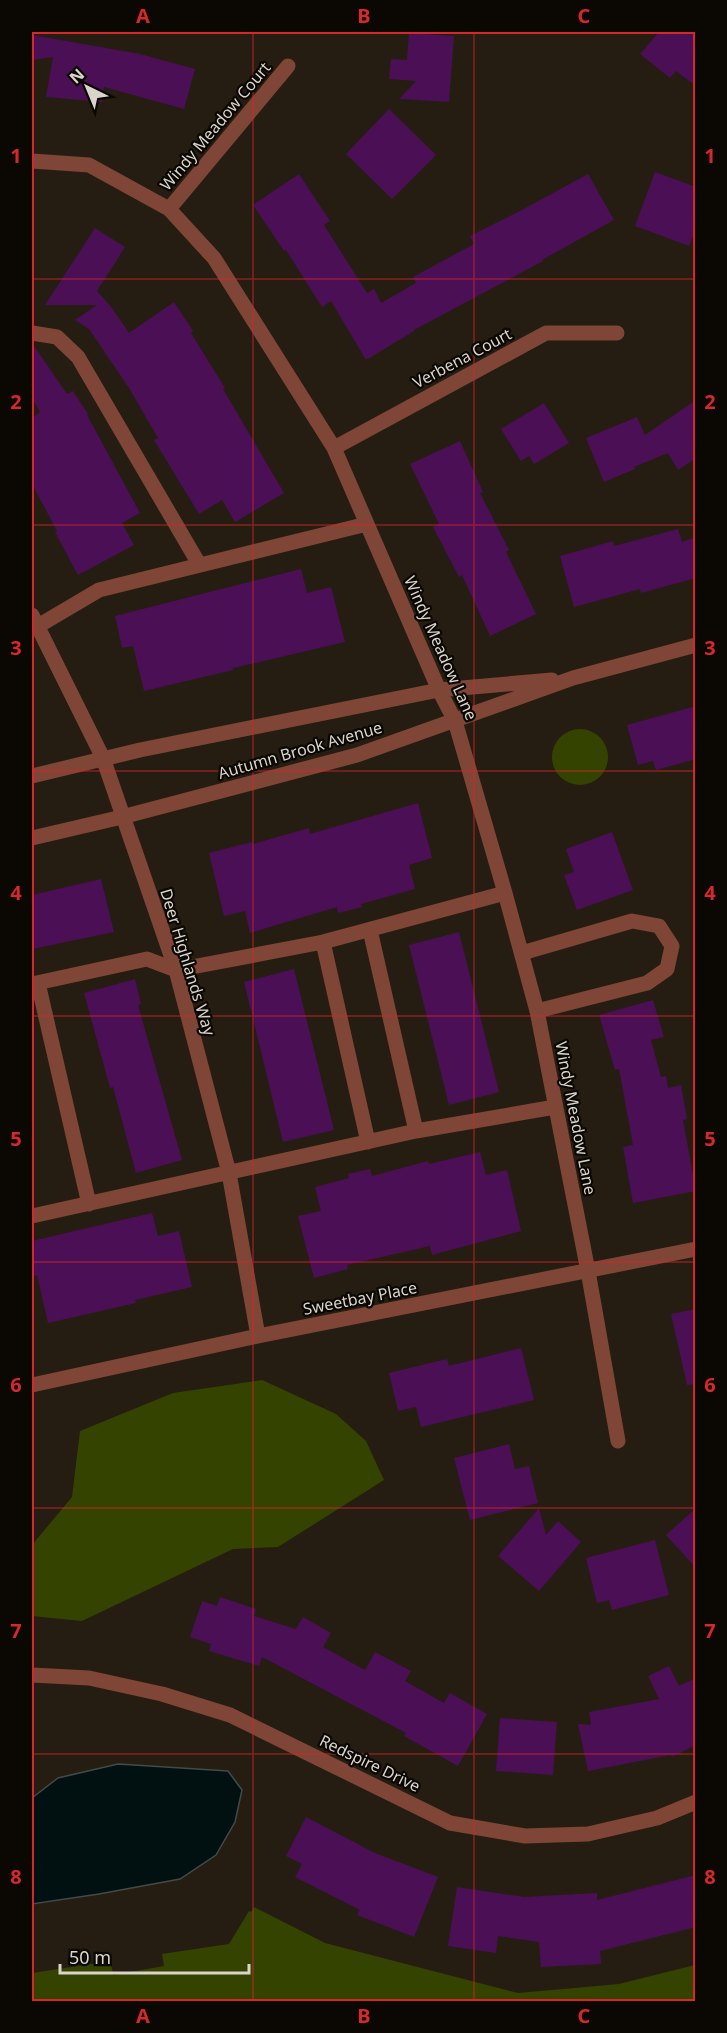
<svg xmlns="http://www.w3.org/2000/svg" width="727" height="2033" font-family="'Noto Sans',sans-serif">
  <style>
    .green { fill: #354300 }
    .water { fill: #011011; stroke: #424b49; stroke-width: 1.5 }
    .building { fill: #4b0f56 }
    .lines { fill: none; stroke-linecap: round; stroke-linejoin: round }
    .minor { stroke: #7f4536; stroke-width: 15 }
    .grid { fill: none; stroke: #d62828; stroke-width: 1.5; stroke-opacity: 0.55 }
    .labels { text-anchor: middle; stroke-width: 4.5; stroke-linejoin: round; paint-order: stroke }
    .street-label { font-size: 16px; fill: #d9d4cc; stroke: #0b0804 }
    .neatline { fill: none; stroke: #d62828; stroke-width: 2 }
    .grid-label { font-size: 20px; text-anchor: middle; font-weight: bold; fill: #d62828 }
  </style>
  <rect width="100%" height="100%" fill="#251d11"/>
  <!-- green -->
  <path class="green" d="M552 757a28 28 0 1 1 56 0a28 28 0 1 1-56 0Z
    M262,1380L336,1414L366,1441L384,1480L278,1547L233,1549L82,1621L32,1616V1545L72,1497L80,1431L173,1393Z
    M254,1907L325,1943L518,1993L619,1984L695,1965V2001H32V1973L111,1961L113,1975L164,1966L162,1954L229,1944L249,1911L251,1912Z"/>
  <!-- water -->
  <path class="water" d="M118,1764L228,1771L242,1790L235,1822L216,1855L180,1879L99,1894L32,1904V1798L58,1778Z"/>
  <!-- building -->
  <path class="building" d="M659,32H696V86L676,71L670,78L640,54Z
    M409,33L454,36L449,102L399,99L416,81L389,79L391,59L407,60Z
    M32,35L140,54L195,69L184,109L104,87L102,102L46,97L53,57L32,60Z
    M389,109L436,155L392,199L346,154Z
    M655,172L696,187V229L689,246L635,226Z
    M299,174L330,221L324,225L367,293L374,289L381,303L416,283L413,277L474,244L470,236L518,212L588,174L614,220L542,260L543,261L414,330V331L366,360L331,301L322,307L286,250L284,251L253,205Z
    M95,228L125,247L97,291L112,308L129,333L174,302L193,331L191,333L225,388L223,389L284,493L235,522L222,500L199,514L154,440L158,438L129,388L89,329L75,320L97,305H45Z
    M32,343L67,394L73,391L88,414L87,415L140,513L122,523L134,545L78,575L55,532L57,531L32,484V418L40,412L32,398Z
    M696,400V458L678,470L668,453L634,467L635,469L604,482L586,438L637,417L645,435Z
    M544,403L569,443L534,464L529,456L521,461L501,429Z
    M460,441L483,492L480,493L509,550L506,552L536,614L490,636L462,575L459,577L433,527L439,524L410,464Z
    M678,529L682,542L696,537V578L641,593L640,589L574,607L560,556L613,541L614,546Z
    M301,569L307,593L331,587L345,642L233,668V670L144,691L133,646L122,648L115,616Z
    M696,706V759L656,770L653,761L638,765L627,725Z
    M418,803L432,858L409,865L415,889L361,904L362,907L338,913L337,907L250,933L245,911L224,916L209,853L252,842L253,844L309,828L310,834Z
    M612,832L633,890L577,910L564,875L574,872L566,849Z
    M101,879L114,932L32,949V895Z
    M459,932L499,1092L449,1105L409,945Z
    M294,969L334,1130L283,1142L244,982Z
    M135,979L141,1004L138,1005L182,1160L136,1173L113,1087L110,1088L84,993Z
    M653,1000L664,1037L651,1040L661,1077L666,1076L668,1088L681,1085L687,1119L683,1120L696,1191L633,1203L623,1147L633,1145L619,1069L615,1070L599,1015Z
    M480,1152L486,1175L507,1170L521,1231L432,1255L430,1246L347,1265L348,1269L314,1278L298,1216L321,1211L315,1187L349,1178L348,1174L370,1169L372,1176L428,1161L429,1164Z
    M152,1213L158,1236L179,1231L192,1287L135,1300L136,1303L48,1323L37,1275L32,1277V1241Z
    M696,1309V1384L687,1385L671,1314Z
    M521,1348L534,1400L421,1427L416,1407L398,1411L389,1373L447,1359L449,1366Z
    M509,1444L515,1469L529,1466L538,1503L470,1520L454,1458Z
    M539,1508L546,1535L558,1521L581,1542L539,1591L498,1556Z
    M696,1508V1568L666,1535Z
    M655,1540L669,1595L612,1610L609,1600L597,1603L586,1558Z
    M220,1597L256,1609L254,1616L296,1629L303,1617L331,1633L323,1647L365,1670L375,1652L411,1671L405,1681L444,1703L450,1693L487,1714L458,1766L404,1736L406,1733L262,1657L259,1666L209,1651L211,1644L190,1637L202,1601L217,1606Z
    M669,1666L679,1686L696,1678V1745L672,1757L671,1755L588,1771L578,1724L591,1725L589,1712L659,1699L648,1676Z
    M500,1718L557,1722L553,1775L496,1771Z
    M306,1817L375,1853L438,1877L414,1937L357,1915L360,1910L295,1877L302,1864L286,1856Z
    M696,1875V1927L600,1951L601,1964L541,1967L539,1942L498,1936L496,1953L448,1946L457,1887L524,1897L597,1893V1900Z"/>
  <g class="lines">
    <!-- minor -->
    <path class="minor" d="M32,161L89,165L169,209L214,258L334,448L439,690L455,721L505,893L537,1011L588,1271L618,1441
      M169,209L288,66
      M32,333L57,337L78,357L199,564
      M334,448L546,333H617
      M32,615L103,758L176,970L229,1173L258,1336
      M32,628L38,626L99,590L367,524
      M32,776L140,750L439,690L552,680
      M32,838L122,817L357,755L573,678L696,645
      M370,930L416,1131
      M323,942L368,1142
      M522,953L632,921L659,926L672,946L667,969L647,983L537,1011
      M38,983L89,1204
      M32,984L147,959L176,970L323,942L505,893
      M32,1216L416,1131L555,1107
      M32,1385L258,1336L696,1249
      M32,1675L89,1678L162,1694L230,1715L450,1823L525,1836L588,1834L657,1818L696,1802"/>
  </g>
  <!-- grid -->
  <path class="grid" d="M253,32V2002M474,32V2002M32,279H696M32,525H696M32,771H696M32,1016H696M32,1262H696M32,1508H696M32,1754H696"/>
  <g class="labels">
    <!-- street labels -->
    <g class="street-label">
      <text transform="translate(215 126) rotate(-50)" y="6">Windy Meadow Court</text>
      <text transform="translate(462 358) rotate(-28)" y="6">Verbena Court</text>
      <text transform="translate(441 648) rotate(66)" y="6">Windy Meadow Lane</text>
      <text transform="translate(300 750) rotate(-16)" y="6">Autumn Brook Avenue</text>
      <text transform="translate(188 962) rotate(73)" y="6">Deer Highlands Way</text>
      <text transform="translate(576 1118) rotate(79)" y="6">Windy Meadow Lane</text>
      <text transform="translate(360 1298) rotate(-11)" y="6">Sweetbay Place</text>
      <text transform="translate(370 1763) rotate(26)" y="6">Redspire Drive</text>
    </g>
  </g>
  <!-- border -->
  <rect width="727" height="2033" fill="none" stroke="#0b0804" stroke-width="66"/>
  <!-- north arrow -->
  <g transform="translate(87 87) rotate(317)" stroke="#0b0804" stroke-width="4.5" paint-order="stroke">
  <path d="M0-4.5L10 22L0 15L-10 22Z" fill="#d9d4cc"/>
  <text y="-9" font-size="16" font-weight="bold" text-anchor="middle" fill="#d9d4cc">N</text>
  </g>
  <!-- scale -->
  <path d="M60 1964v9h189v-9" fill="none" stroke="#d9d4cc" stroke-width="3"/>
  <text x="69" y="1964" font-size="18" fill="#d9d4cc" stroke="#0b0804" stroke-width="4.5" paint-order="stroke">50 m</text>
  <rect x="33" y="33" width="661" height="1967" class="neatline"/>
  <g class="grid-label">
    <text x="143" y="23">A</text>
    <text x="364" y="23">B</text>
    <text x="584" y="23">C</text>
    <text x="16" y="163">1</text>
    <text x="710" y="163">1</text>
    <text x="16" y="409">2</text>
    <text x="710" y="409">2</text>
    <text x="16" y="655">3</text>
    <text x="710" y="655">3</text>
    <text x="16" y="900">4</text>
    <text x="710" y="900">4</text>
    <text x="16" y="1146">5</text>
    <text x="710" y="1146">5</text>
    <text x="16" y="1392">6</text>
    <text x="710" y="1392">6</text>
    <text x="16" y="1638">7</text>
    <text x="710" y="1638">7</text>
    <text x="16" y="1884">8</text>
    <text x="710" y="1884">8</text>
    <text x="143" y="2023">A</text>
    <text x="364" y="2023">B</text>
    <text x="584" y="2023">C</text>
  </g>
</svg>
